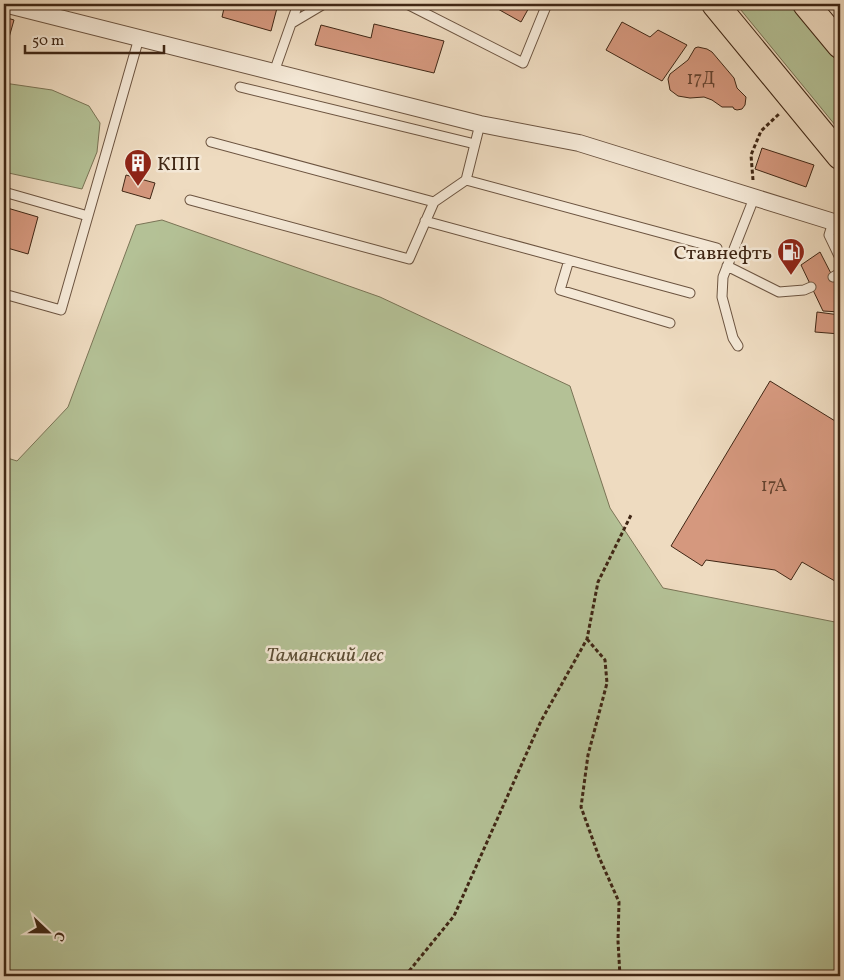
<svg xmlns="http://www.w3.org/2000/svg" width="844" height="980" font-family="Vollkorn,serif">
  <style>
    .green { fill: #b4c196; stroke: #7a7456 }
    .building { fill: #d5987e; stroke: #402715 }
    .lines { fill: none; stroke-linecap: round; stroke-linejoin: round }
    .lane-casing { stroke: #6c5440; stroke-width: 11 }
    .street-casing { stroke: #6c5440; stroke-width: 18 }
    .primary-casing { stroke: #402715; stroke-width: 28 }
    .path { stroke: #402715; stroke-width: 3; stroke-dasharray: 4 2.5; stroke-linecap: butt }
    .lane { stroke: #f4e8d6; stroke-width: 9 }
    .street { stroke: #f4e8d6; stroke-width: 16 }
    .primary { stroke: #eedbc0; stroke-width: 26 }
    .labels { text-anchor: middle; stroke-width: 5; stroke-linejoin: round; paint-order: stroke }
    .number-label { font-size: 18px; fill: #65432f }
    .poi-label { font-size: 20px; fill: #402715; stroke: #f4e8d6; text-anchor: start }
    .park-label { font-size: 20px; font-style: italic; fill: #5d4e35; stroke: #f4e8d6 }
  </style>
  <rect width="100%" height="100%" fill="#eedbc0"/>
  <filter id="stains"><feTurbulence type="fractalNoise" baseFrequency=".004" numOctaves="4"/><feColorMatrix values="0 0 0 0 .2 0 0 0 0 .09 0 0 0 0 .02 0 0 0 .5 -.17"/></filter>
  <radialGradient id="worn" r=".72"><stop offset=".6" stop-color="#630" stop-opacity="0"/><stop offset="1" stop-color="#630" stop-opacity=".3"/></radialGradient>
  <!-- green -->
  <path class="green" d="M736,4H790L840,65V131Z
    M4,83L52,90L89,106L100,123L97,152L82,189L4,172Z
    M162,220L380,297L570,386L610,508L663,588L840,623V976H4V457L17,461L68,407L136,225Z"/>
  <!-- building -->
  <path class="building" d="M225,4H262L277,8L271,31L222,17Z
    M459,4H531L521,22L489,4L466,8Z
    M4,17L14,20L4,55Z
    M622,22L650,37L658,30L687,45L662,81L606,50Z
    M374,24L444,41L434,73L315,45L321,25L371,38Z
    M698,47L707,49L712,52L734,78L737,88L746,97L745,105L742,109L737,110L734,109L733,107H722L712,100L704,97L690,98L678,96L670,90L668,79L670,74L688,60L695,48Z
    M762,148L814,165L806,187L755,169Z
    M126,175L155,183L150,199L122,191Z
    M4,207L38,217L28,254L4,247Z
    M820,252L840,291V312L823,311L801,265Z
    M817,312L840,315V334L815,332Z
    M770,381L840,424V584L802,562L791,580L775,570L706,560L702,566L671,546Z"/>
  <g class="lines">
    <defs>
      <path id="lane" d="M407,4L523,63L547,4
        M292,23L324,4
        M274,72L298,4
        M240,87L475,144
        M211,142L434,202
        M466,180L717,248
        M4,192L88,216
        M190,200L409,259L434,202L466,180L480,124
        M425,221L690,293
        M833,222L829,235L840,258
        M569,260L560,290L670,323
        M727,266L779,292L804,290L811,287
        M833,277L840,273V270
        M4,294L61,310L139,38
        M738,346L733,338L722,297L723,277L754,198"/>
      <path id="street" d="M4,4L480,124L579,143L840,224"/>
      <path id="primary" d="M715,4L840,156
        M806,4L840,45"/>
    </defs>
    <!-- lane casing -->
    <use href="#lane" class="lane-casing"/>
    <!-- street casing -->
    <use href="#street" class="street-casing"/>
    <!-- primary casing -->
    <use href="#primary" class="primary-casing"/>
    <!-- path -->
    <path class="path" d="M753,180L751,155L761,131L779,114
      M587,639L605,660L607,683L588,755L581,807L599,857L619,902L618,941L620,976
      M405,976L454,916L541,721L587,639L598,582L632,513"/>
    <!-- lane -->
    <use href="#lane" class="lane"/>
    <!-- street -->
    <use href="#street" class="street"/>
    <!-- primary -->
    <use href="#primary" class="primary"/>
  </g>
  <!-- icons -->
  <defs>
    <symbol id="building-pin" viewBox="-11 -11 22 30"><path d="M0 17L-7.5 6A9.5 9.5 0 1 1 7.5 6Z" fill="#8f2418" stroke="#f4e8d6"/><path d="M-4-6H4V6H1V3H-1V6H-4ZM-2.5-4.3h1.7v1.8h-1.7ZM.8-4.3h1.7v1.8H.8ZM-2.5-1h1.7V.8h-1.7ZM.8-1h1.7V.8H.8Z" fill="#fff"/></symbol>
    <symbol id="fuel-pin" viewBox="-11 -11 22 30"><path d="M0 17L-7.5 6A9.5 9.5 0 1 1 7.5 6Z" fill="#8f2418" stroke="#f4e8d6"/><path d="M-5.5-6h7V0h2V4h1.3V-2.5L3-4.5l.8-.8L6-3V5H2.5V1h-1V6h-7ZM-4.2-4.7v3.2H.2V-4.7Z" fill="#fff"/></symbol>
  </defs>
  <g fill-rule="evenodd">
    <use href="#building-pin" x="122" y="147" width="32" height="43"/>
    <use href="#fuel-pin" x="775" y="236" width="32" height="43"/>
  </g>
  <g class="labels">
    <!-- number labels -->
    <g class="number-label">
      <text x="701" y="84">17Д</text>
      <text x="774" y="491">17А</text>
    </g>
    <!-- poi labels -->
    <g class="poi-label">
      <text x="157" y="170">КПП</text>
      <text x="772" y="259" text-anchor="end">Ставнефть</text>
    </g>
    <!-- park labels -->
    <g class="park-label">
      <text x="325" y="661">Таманский лес</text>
    </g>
  </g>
  <!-- margin -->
  <rect width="844" height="980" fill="none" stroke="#eedbc0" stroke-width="20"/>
  <rect x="5" y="5" width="834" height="970" fill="none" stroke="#402715" stroke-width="2.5"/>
  <rect x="10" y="10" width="824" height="960" fill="none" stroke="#402715"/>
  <!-- north arrow -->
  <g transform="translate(48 932) rotate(112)" stroke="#f4e8d6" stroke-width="4" paint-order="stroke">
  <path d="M0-4L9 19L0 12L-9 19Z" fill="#402715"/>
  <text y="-8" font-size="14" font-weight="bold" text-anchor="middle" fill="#402715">С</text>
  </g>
  <!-- scale -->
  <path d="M25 45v8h139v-8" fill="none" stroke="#402715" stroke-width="2.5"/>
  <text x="32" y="45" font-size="15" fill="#402715" stroke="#f4e8d6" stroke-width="4" paint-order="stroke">50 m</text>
  <rect width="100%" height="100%" filter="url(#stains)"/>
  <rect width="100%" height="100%" fill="url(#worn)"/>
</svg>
